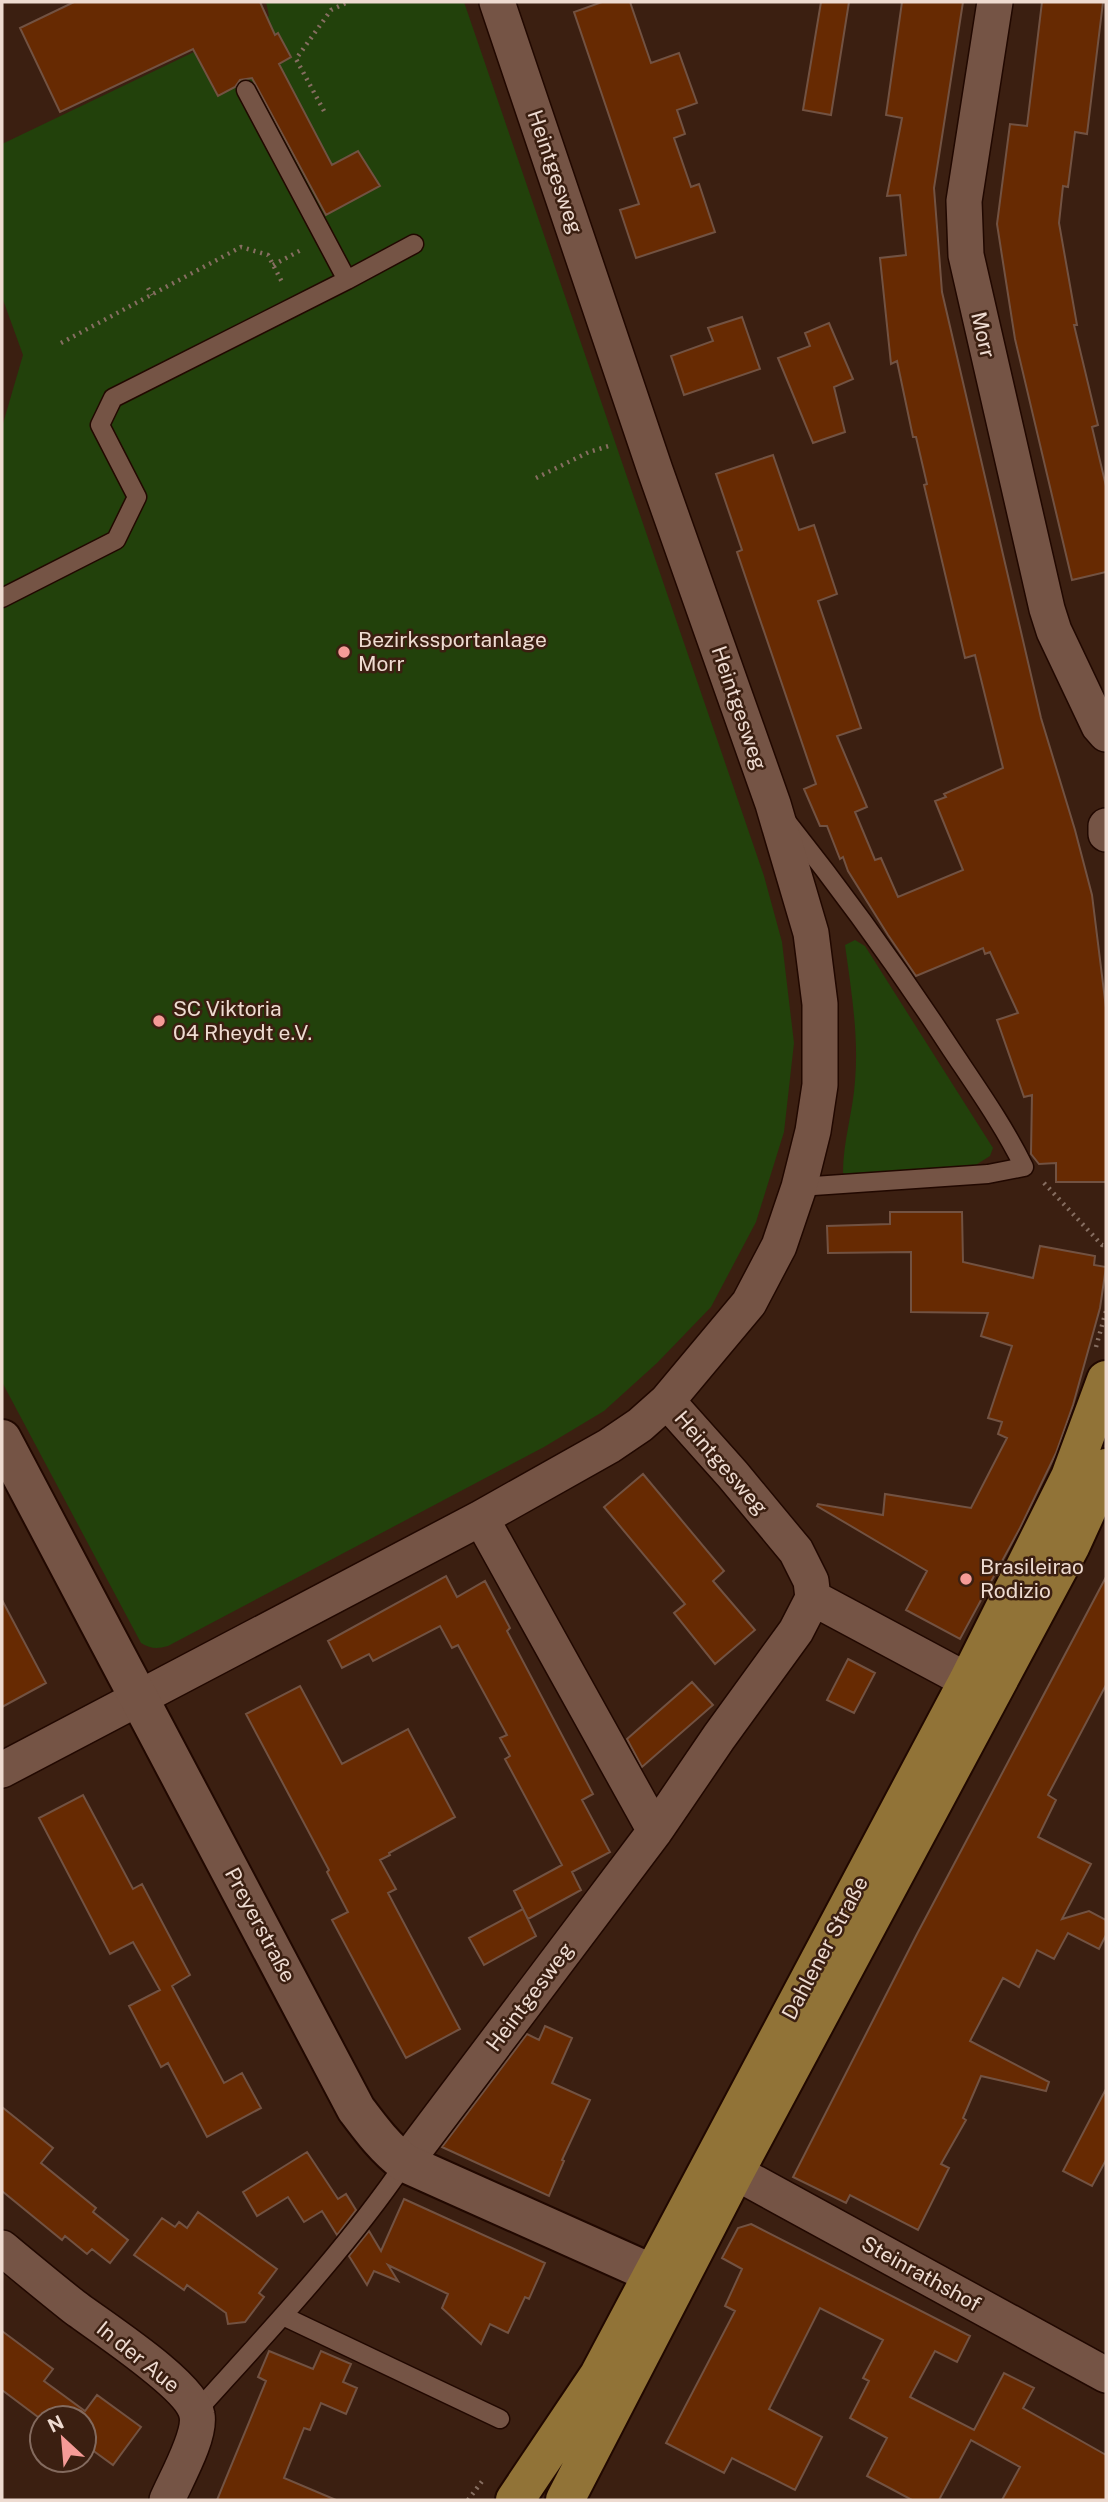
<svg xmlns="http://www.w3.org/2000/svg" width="1108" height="2502" font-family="'Public Sans',sans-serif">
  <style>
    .green { fill: #22410b }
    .building { fill: #672a02; stroke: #725242; stroke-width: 2 }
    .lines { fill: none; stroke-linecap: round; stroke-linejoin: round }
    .lane-casing { stroke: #210800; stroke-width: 21 }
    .street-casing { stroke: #210800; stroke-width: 38 }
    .secondary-casing { stroke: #210800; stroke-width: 42 }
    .primary-casing { stroke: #210800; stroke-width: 42 }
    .path { stroke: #866e61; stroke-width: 4.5; stroke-dasharray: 2 5; stroke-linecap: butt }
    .lane { stroke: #755445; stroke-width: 18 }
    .street { stroke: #755445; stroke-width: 35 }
    .secondary { stroke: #755445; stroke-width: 38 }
    .primary { stroke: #917337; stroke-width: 38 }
    .poi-dot { fill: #f59b97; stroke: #3b1f11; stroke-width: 2.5 }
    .labels { text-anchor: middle; stroke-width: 5; stroke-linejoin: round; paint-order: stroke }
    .street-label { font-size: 21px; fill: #eedbd1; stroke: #3b1f11 }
    .poi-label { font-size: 21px; fill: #eedbd1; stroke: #3b1f11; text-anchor: start }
  </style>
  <rect width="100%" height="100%" fill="#3b1f11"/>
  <!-- green -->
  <path class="green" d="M266,2H464L764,876L782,942L794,1043L784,1132L756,1222L711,1307L657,1363L604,1411L544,1447L168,1646C157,1649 151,1649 141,1643L2,1382V427L23,355L2,297V144L269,16Z
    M855,940L865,946L993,1148L990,1156L971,1168L852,1177L843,1173C843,1141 853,1112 855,1081C859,1036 851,989 845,945Z"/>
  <!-- building -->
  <path class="building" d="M74,2H260L275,35L278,33L291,57L279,64L332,165L358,151L380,186L326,215L252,78L240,80L235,87L218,96L193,49L60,112L20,28Z
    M602,2H630L651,63L679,53L697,103L677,110L685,134L674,138L691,187L699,184L715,232L636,258L620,210L639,204L574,12Z
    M821,2H849L831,115L803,110Z
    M902,2H963L934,188L942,292L1041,718L1075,830L1092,895L1106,1008V1182H1056V1163L1039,1164L1031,1154L1032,1095L1024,1097L997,1020L1018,1013L990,952L985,954L983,948L916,976L888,935L848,871L843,857L840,859L827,826H820L804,789L816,784L737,552L742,550L716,474L773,455L799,530L814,525L837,594L818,601L861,728L837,736L867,807L855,812L875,860L881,858L898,897L963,870L935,801L946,797L944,794L1003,768L975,655L965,658L924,485L927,484L916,437H913L897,361L891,364L880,258L906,255L900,195L887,196L902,118L886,115Z
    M1042,2H1103L1087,134L1075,132L1068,187L1063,186L1059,223L1077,325H1074L1098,425L1092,427L1106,486V572L1072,580L1015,339L997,224L1010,124L1027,126Z
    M742,317L760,369L684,395L671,356L713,341L708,328Z
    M829,323L853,379L834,387L845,432L813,443L778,358L810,346L805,333Z
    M890,1212H962L963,1262L1033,1278L1040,1246L1095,1256L1094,1265L1106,1267L1100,1308L1073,1405L1056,1453L1020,1528L960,1639L906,1610L927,1571L817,1506L818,1504L883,1515L885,1494L971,1508L1007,1438L998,1434L1002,1422L988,1418L1012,1346L981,1336L988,1313L911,1312V1252L828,1253L827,1226L890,1224Z
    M643,1474L724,1571L713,1581L755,1630L715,1664L674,1613L685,1604L604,1507Z
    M446,1576L457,1597L485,1581L510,1628L507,1631L593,1794L582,1800L610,1852L572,1872L581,1890L528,1919L514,1891L562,1865L505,1759L510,1756L500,1738L507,1735L458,1645L452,1648L440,1626L373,1661L369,1654L342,1668L328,1641Z
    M1106,1577V1685L1048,1795L1056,1800L1038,1837L1091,1864L1062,1919L1089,1911L1106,1920V1935L1099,1949L1068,1933L1054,1959L1037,1950L1019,1987L1003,1978L970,2041L1049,2082L1046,2091L981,2076L963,2118L966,2120L941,2164L949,2168L918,2230L850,2195L846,2203L793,2177L917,1934Z
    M2,1600L46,1683L2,1707Z
    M848,1659L875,1673L854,1713L827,1700Z
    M692,1682L713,1705L642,1767L627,1739Z
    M300,1686L342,1764L408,1729L455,1817L389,1853L390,1855L380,1860L396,1889L388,1893L460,2029L406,2058L332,1920L348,1912L327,1872L329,1870L246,1714Z
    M83,1795L133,1889L142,1884L190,1975L172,1986L224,2083L242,2073L261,2108L207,2137L168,2063L161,2067L129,2006L160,1990L133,1942L110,1954L39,1818Z
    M523,1909L536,1936L484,1965L469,1938Z
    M545,2026L572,2038L552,2083L590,2100L562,2160L564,2161L549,2196L442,2147L527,2034L539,2040Z
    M1106,2089V2160L1092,2186L1063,2171Z
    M2,2107L53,2148L41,2163L96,2208L93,2212L128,2240L110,2263L92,2249L87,2254L65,2236L62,2240L2,2191Z
    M307,2152L338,2199L346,2194L356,2210L337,2235L322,2211L304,2222L288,2197L257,2216L243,2192Z
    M404,2199L545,2263L529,2299L525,2297L508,2333L490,2324L481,2344L442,2308L448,2294L388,2265L398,2281L374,2271L367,2285L349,2256L369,2231L381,2251Z
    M198,2212L277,2269L259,2293L264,2297L245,2322L228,2324L226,2313L187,2285L184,2290L134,2255L162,2218L175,2227L179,2222L187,2228Z
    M751,2224L970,2336L957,2362L935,2351L910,2397L974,2430L1004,2373L1034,2388L1023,2408L1106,2455V2500H1002L1020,2467L971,2440L939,2500H912L867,2476L887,2438L850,2418L869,2381L863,2378L883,2340L820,2308L769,2409L822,2437L795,2490L732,2458L724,2473L666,2443L735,2311L725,2306L742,2269L722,2258L738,2228Z
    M2,2331L53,2369L44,2381L85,2411L97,2395L141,2427L113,2465L84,2444V2418H48L42,2414V2420L2,2390Z
    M269,2351L313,2369L321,2351L351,2364L343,2382L357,2388L346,2414L321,2403L310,2430L304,2428L284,2478L336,2500H217L266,2381L258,2377Z"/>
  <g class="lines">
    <defs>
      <path id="lane" d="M246,90L347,280
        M2,598L116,540L137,497L100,425L113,398L347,280L414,244
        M788,823C846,896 900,971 951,1049C977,1088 1004,1126 1024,1167L988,1174L799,1187
        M283,2316L500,2419
        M197,2411C269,2331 344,2252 405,2163"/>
      <path id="street" d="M995,2L964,201L966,255L1047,609L1054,631L1099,726L1106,734
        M1106,826V834
        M481,1518L655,1831
        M813,1598L968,1681
        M2,1770L481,1518L609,1446L640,1425L667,1401L749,1303L779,1246L799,1187L813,1131L820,1085V1004L811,933L773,804L655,470L497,2
        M405,2163L655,1831L719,1737L796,1631L813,1598L811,1581L796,1551L733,1475L667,1401
        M735,2172L1106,2375
        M2,2248C25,2267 49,2287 73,2306C99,2326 192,2385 197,2415C201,2436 176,2479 167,2500"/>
      <path id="secondary" d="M2,1439L356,2109C371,2129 385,2148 405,2163L651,2273"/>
      <path id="primary" d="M515,2500L599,2375L968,1681L1070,1477L1106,1380
        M565,2500L735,2172L1071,1545L1106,1468"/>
    </defs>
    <!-- lane casing -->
    <use href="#lane" class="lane-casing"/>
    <!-- street casing -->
    <use href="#street" class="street-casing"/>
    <!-- secondary casing -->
    <use href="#secondary" class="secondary-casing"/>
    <!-- primary casing -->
    <use href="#primary" class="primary-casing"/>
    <!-- path -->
    <path class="path" d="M324,111L296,59L331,10L348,2
      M273,265L303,249
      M148,288L152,295
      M61,343L241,247L268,255L283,284
      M536,478L589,452L612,445
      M1044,1183L1102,1245H1106
      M1096,1347L1106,1311
      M468,2500L483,2480"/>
    <!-- lane -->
    <use href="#lane" class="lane"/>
    <!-- street -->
    <use href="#street" class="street"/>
    <!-- secondary -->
    <use href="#secondary" class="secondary"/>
    <!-- primary -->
    <use href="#primary" class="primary"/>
  </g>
  <!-- markers -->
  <g class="poi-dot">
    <circle cx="344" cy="652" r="7"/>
    <circle cx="159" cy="1021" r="7"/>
    <circle cx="966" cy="1579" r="7"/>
  </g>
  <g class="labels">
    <!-- street labels -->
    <g class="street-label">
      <text transform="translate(555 172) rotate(71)" y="7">Heintgesweg</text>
      <text transform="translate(983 335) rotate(77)" y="7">Morr</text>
      <text transform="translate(739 708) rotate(71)" y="7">Heintgesweg</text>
      <text transform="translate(721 1463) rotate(49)" y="7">Heintgesweg</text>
      <text transform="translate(260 1925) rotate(62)" y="7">Preyerstraße</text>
      <text transform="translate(825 1948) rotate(-62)" y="7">Dahlener Straße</text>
      <text transform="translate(530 1997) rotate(-53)" y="7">Heintgesweg</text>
      <text transform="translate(921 2274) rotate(29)" y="7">Steinrathshof</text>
      <text transform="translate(138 2357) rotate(39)" y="7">In der Aue</text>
    </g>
    <!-- poi labels -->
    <g class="poi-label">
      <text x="358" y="647">Bezirkssportanlage<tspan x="358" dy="24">Morr</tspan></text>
      <text x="173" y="1016">SC Viktoria<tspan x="173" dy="24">04 Rheydt e.V.</tspan></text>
      <text x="980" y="1574">Brasileirao<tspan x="980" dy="24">Rodizio</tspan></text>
    </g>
  </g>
  <!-- border -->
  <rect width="1108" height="2502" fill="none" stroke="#eedbd1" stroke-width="7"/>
  <!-- north arrow -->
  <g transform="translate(63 2439) rotate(334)"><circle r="33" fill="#3b1f11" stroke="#836a5e" stroke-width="2"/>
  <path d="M0-5L12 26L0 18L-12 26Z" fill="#f59b97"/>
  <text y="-10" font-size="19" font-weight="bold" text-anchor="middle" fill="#eedbd1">N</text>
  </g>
</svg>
